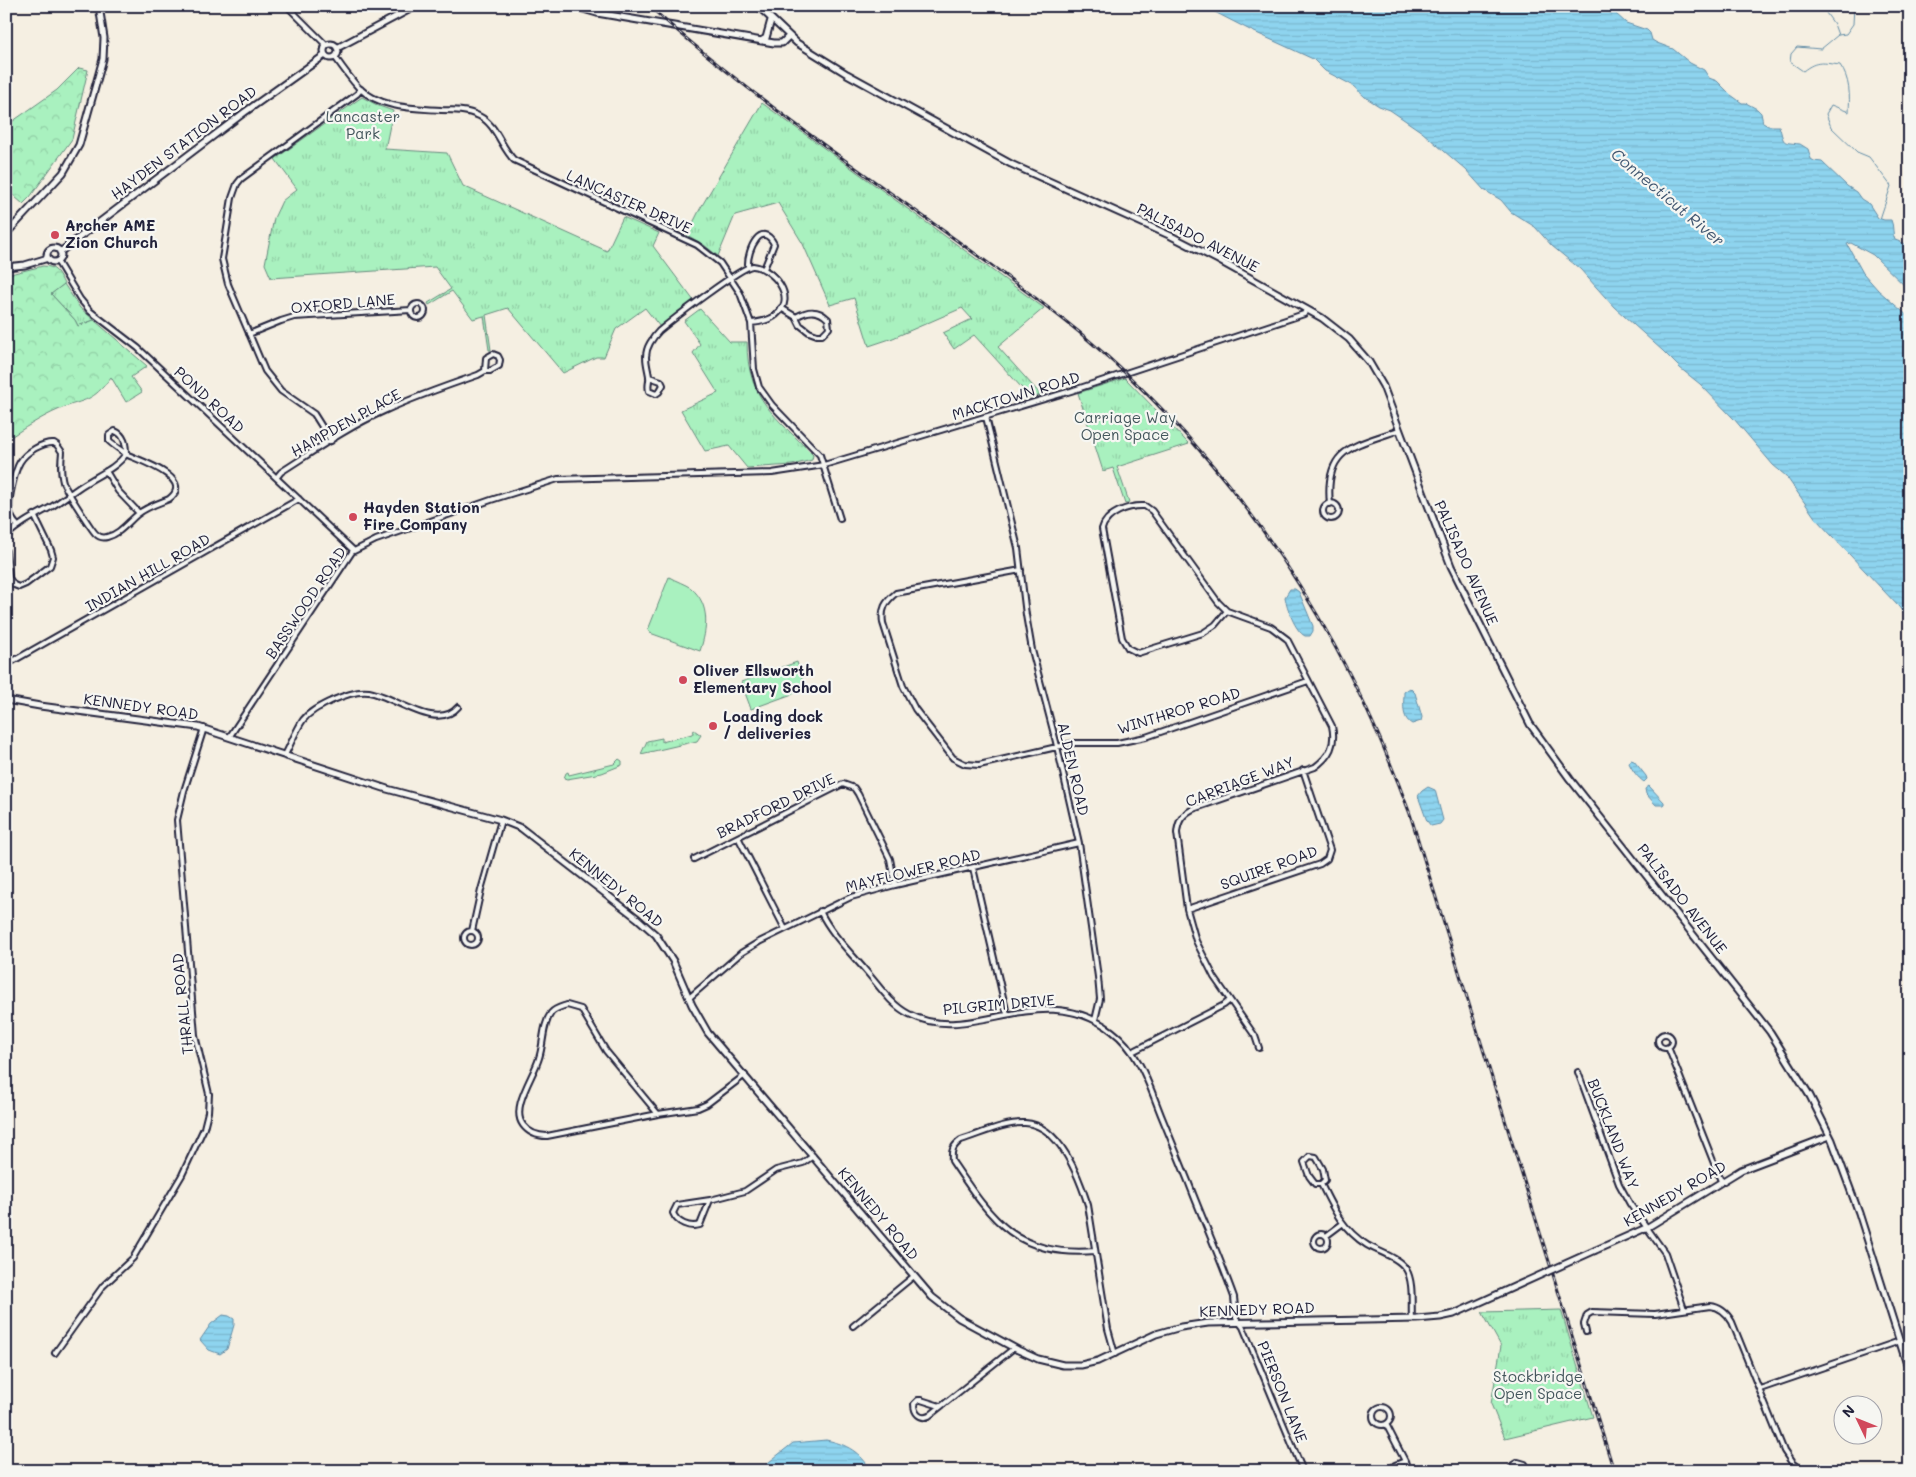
<svg xmlns="http://www.w3.org/2000/svg" width="1916" height="1477" font-family="Mali,sans-serif">
  <style>
    .grass { fill: url(#grass-tufts); stroke: #668a7d }
    .forest { fill: url(#forest-crowns); stroke: #668a7d }
    .garden { fill: #a9f1bf; stroke: #668a7d }
    .water { fill: url(#water-rules); stroke: #638da7 }
    .lines { fill: none; stroke-linecap: round; stroke-linejoin: round }
    .stream { stroke: #638da7; stroke-width: 1 }
    .street-casing { stroke: #22223b; stroke-width: 8 }
    .secondary-casing { stroke: #22223b; stroke-width: 9 }
    .street { stroke: #f6f6f2; stroke-width: 4 }
    .secondary { stroke: #f6f6f2; stroke-width: 5 }
    .rail-casing { stroke: #22223b; stroke-width: 3 }
    .rail { stroke: #f6f6f2; stroke-width: 1; stroke-dasharray: 4; stroke-linecap: butt }
    .secondary-bridge-casing { stroke: #22223b; stroke-width: 9; stroke-linecap: butt }
    .secondary-bridge { stroke: #f6f6f2; stroke-width: 5 }
    .poi-dot { fill: #d1495b; stroke: #f6f6f2; stroke-width: 2 }
    .labels { text-anchor: middle; stroke-width: 4.5; stroke-linejoin: round; paint-order: stroke }
    .park-label { font-size: 15px; fill: #44565c; stroke: #f6f6f2 }
    .street-label { font-size: 15px; fill: #22223b; stroke: #f6f6f2 }
    .poi-label { font-size: 15px; font-weight: bold; fill: #22223b; stroke: #f6f6f2; text-anchor: start }
    .water-label { font-size: 16px; font-style: italic; fill: #425771; stroke: #f6f6f2 }
  </style>
  <defs>
    <pattern id="grass-tufts" width="24" height="20" patternUnits="userSpaceOnUse" patternTransform="scale(1.25)"><rect width="24" height="20" fill="#a9f1bf"/><path d="M3 7l-1-3M5 7V3M7 7l1-3M15 17l-1-3M17 17v-4M19 17l1-3" fill="none" stroke="#91cea5"/></pattern>
    <pattern id="forest-crowns" width="20" height="18" patternUnits="userSpaceOnUse" patternTransform="scale(1.25)"><rect width="20" height="18" fill="#a9f1bf"/><path d="M2 6a3 3 0 1 1 6 0M12 15a3 3 0 1 1 6 0" fill="none" stroke="#91cea5"/></pattern>
    <pattern id="water-rules" width="6" height="5" patternUnits="userSpaceOnUse" patternTransform="scale(1.25)"><rect width="6" height="5" fill="#8ed4ef"/><path d="M0 2.5h6" fill="none" stroke="#7ab6ce"/></pattern>
  </defs>
  <rect width="100%" height="100%" fill="#f5efe2"/>
  <filter id="ink" filterUnits="userSpaceOnUse"><feTurbulence type="fractalNoise" baseFrequency=".02" numOctaves="2"/><feDisplacementMap in="SourceGraphic" scale="10" xChannelSelector="R" yChannelSelector="G"/><feConvolveMatrix kernelMatrix="1 2 1 2 8 2 1 2 1" color-interpolation-filters="sRGB"/></filter>
  <g filter="url(#ink)">
    <!-- grass -->
    <path class="grass" d="M362,97L379,106L393,111L385,149L447,153L463,186L607,251L623,217L659,233L653,246L694,301L660,327L645,308L616,329L604,357H596L563,373L508,308L486,315L491,350H489L484,316L473,319L452,291L429,305L428,303L451,289L435,267L271,278L265,264L274,218L282,201L297,189L275,159Z
      M762,103L1044,308L998,347L1041,395L1031,398L974,335L954,349L943,333L972,319L962,308L893,338L869,346L854,298L830,305L803,244L778,203L735,215L718,256L704,245L687,235L700,209Z
      M64,284L80,308L94,320L78,326L75,320L51,294Z
      M700,309L730,342H747C747,400 776,416 813,455L812,460L792,465L747,468L729,446L705,451L681,410L718,393L693,353L700,344L684,321Z
      M1125,378L1189,444L1117,467L1129,502L1125,504L1113,468L1103,471L1078,393Z
      M694,730L701,735L697,741L641,754L647,741L662,738V742L692,734Z
      M619,759L622,761V765L602,773L567,779L564,778L566,773L568,772L569,775L614,764Z
      M1561,1310L1593,1417L1505,1438L1491,1404L1501,1346L1482,1312Z"/>
    <!-- forest -->
    <path class="forest" d="M79,68L88,70L72,139L30,197L23,204L6,189V126L57,90Z
      M43,266C56,266 59,274 64,284L51,294L75,320L78,326L94,320L147,366L131,377L142,392L126,402L111,377C92,403 86,398 60,409C41,417 23,429 6,440V275Z"/>
    <!-- garden -->
    <path class="garden" d="M669,577C676,581 685,584 691,588C711,605 707,630 700,651L650,633L648,630Z
      M797,662L806,689L751,709L741,682Z"/>
    <!-- water -->
    <path class="water" d="M1203,6H1604L1611,14L1615,13L1626,23L1647,30L1650,33L1652,40L1657,43L1673,49L1690,63L1704,70L1709,78L1717,81L1731,95L1742,103H1746L1757,109L1761,113L1763,123L1768,126H1779C1785,144 1780,142 1800,144L1808,149L1811,159L1814,161L1822,162L1847,186L1856,192L1861,199L1869,204L1878,218L1884,220H1891C1894,226 1892,235 1895,240L1906,244L1907,252L1910,255V291L1873,255L1851,243L1847,244L1863,273L1878,290L1910,318V621L1899,607L1816,519L1786,476L1773,465L1734,419L1700,384L1680,368L1663,351L1614,307L1580,269L1552,246L1535,227L1511,212L1501,200L1484,190L1466,170L1422,132L1390,110L1379,106L1365,97L1352,85L1325,71L1313,59L1250,30Z
      M1290,589H1295L1299,592L1313,626V631L1310,636H1305C1295,631 1287,608 1285,597Z
      M1410,688L1415,693L1422,717L1421,721L1412,724C1401,718 1404,703 1404,692Z
      M1631,760L1634,761L1646,776L1647,779L1644,782C1638,778 1632,770 1629,763Z
      M1649,786L1664,802V805H1656L1646,794L1645,789Z
      M1428,787L1435,790L1443,820L1440,824L1431,826L1427,821L1418,796L1422,791Z
      M223,1315L229,1316L234,1319V1325L227,1349L220,1354L209,1350L200,1340L211,1324Z
      M826,1440C846,1444 861,1452 871,1471H762L769,1462L793,1443Z"/>
    <g class="lines">
      <!-- stream -->
      <path class="stream" d="M1821,6L1834,24L1838,35
        M1854,6L1853,24L1846,34L1838,35L1821,49L1797,47L1791,54L1790,62L1803,71C1817,60 1823,63 1840,65C1850,79 1850,95 1849,112L1831,105L1826,114L1831,127L1857,152L1869,157L1891,186L1880,219"/>
      <defs>
        <path id="street" d="M287,6L327,46
          M335,57C342,67 350,78 358,87C381,109 412,108 441,110C454,110 467,110 479,116C496,124 501,147 514,160L697,245L720,263L740,293L751,323L754,369L759,387L772,405L820,455L840,519
          M57,261L80,299L90,311L138,348L353,550
          M748,266C747,249 762,220 774,244L764,269
          M411 311a7 7 0 1 1 14 0a7 7 0 1 1-14 0Z
          M781,308L796,317L800,325L809,332L817,335H822L829,328L828,319C818,309 808,310 796,317
          M249,334L281,321L294,317L411,310
          M649,377L661,381L663,385L659,392L656,394L649,391C647,385 650,381 649,376C647,364 643,355 650,343C653,338 656,334 659,331C671,321 743,265 753,266C773,268 798,298 776,315C769,321 759,322 751,323
          M986,417L1018,548L1026,615L1032,650L1056,742L1079,843L1098,977L1100,999L1095,1020
          M331,441L314,414L281,391L265,371L228,284L222,259L232,198L237,184L241,179L357,94L361,89
          M106,471L118,491L139,513
          M277,477L281,472C314,451 348,427 384,411C414,397 446,386 478,375L485,371L486,358L493,354L498,356L500,360L499,366L490,371H485
          M1323 511a8 8 0 1 1 16 0a8 8 0 1 1-16 0Z
          M1330,504C1324,447 1355,446 1399,430
          M1145,506L1152,511L1218,602L1227,611L1215,625L1203,633L1138,653L1128,648L1122,638L1102,529C1106,513 1129,505 1145,506Z
          M6,536C22,522 33,517 51,507C63,500 74,490 86,483C100,474 116,468 126,454C126,445 125,435 115,431L109,435V441C110,443 125,453 128,455C139,460 196,479 169,499C159,503 146,507 138,514C128,522 120,534 107,537C103,538 99,537 96,534C93,532 64,487 63,482C60,472 61,462 62,452L57,445L54,443C43,442 26,452 20,462C15,470 7,503 10,512C11,518 14,522 18,526
          M6,551L9,578L14,585L19,587L26,584L50,566L53,557L51,550L34,515
          M1021,570L896,593C885,602 881,609 883,623L903,686L915,709L953,758L965,764L979,765L1074,743H1117L1146,737L1308,681
          M1227,611L1271,627L1287,639L1332,726C1336,744 1330,756 1315,767L1193,809C1182,815 1178,821 1177,833L1187,909L1196,941L1214,977L1255,1036L1259,1048
          M6,665L299,499
          M230,736L352,552L376,540L491,500L558,479L772,473L824,465L1071,391L1304,314L1306,310
          M285,755C291,744 296,730 303,720C310,711 321,706 331,701C342,696 357,690 369,692C394,696 437,732 458,707
          M738,837L785,929
          M694,859L843,784L854,788L858,794L890,859L895,885
          M973,868L1007,1014
          M1187,909L1320,864L1327,859L1330,850L1303,770
          M820,911C831,934 850,952 866,971C879,986 891,1005 909,1014C972,1047 1040,977 1112,1031C1139,1051 1149,1085 1161,1115C1170,1137 1179,1159 1188,1181C1203,1220 1220,1258 1234,1297L1236,1318L1243,1327L1303,1471
          M464 938a7 7 0 1 1 14 0a7 7 0 1 1-14 0Z
          M472,931L481,890L501,820
          M689,998L741,953L759,942L851,897L895,885L1079,843
          M567,1005L581,1009L606,1051L658,1114L547,1136C537,1136 529,1133 523,1125C510,1108 534,1076 539,1058C544,1043 542,1026 551,1013C555,1008 561,1007 567,1005Z
          M1658 1041a7 7 0 1 1 14 0a7 7 0 1 1-14 0Z
          M1668,1047L1721,1181
          M1132,1052L1224,1005L1230,1000
          M1578,1072L1619,1184L1630,1204L1665,1253L1684,1309
          M658,1114L698,1108L707,1104L745,1075
          M1321,1184H1315L1309,1176L1304,1162L1310,1156L1316,1157L1323,1169L1325,1180L1321,1184C1333,1209 1343,1230 1367,1245C1379,1252 1398,1257 1406,1269C1414,1282 1411,1304 1412,1319
          M710,1200L745,1191L776,1170L803,1163L813,1156
          M710,1200L700,1225C689,1228 677,1223 673,1213L677,1205Z
          M1314 1241a7 7 0 1 1 14 0a7 7 0 1 1-14 0Z
          M1326,1236L1342,1224
          M1095,1251C1015,1257 992,1220 952,1161C951,1150 953,1146 961,1140C981,1134 1004,1122 1025,1123C1060,1125 1079,1177 1088,1205L1108,1329L1115,1354
          M853,1326L914,1276
          M1586,1332L1584,1324L1587,1315L1592,1312L1655,1314L1710,1306C1721,1307 1727,1313 1732,1322L1784,1451L1792,1463L1803,1471
          M55,1353L103,1286L133,1258L182,1175L204,1128L208,1112L209,1094L195,1035L177,820L184,791L204,728
          M1760,1389L1900,1341
          M940,1406L921,1400H918L914,1404C914,1413 920,1420 929,1416L1014,1348
          M1373 1416a9 9 0 1 1 18 0a9 9 0 1 1-18 0Z
          M1386,1424L1405,1461L1408,1471
          M1391,1471L1395,1465L1405,1461
          M1510,1471L1513,1465L1518,1462L1525,1464L1528,1471
          M1838,1471L1841,1469"/>
        <path id="secondary" d="M573,6L597,13L774,43H782L789,36
          M758,6L797,43L847,74L1011,164L1171,236L1218,260L1322,318L1349,339L1369,362L1383,386L1451,566L1530,724L1570,779L1770,1032L1810,1096L1832,1140L1859,1213L1910,1374
          M761,41L766,38L771,20
          M324 51a7 7 0 1 1 14 0a7 7 0 1 1-14 0Z
          M337,48L416,6
          M6,234L63,173L79,145L103,59L104,38L99,6
          M47 255a7 7 0 1 1 14 0a7 7 0 1 1-14 0Z
          M60,252L245,112L325,55
          M6,267L25,265L48,258
          M6,700L40,706L198,727L387,789L501,820L521,828L637,918L656,935L673,961L692,1005L708,1033L932,1297L959,1318L1018,1350L1038,1359L1063,1365H1081L1098,1361L1156,1334L1181,1327L1208,1323L1417,1319L1440,1317L1454,1314L1547,1272
          M1596,1250L1648,1227L1741,1170L1830,1136"/>
      </defs>
      <!-- street casing -->
      <use href="#street" class="street-casing"/>
      <!-- secondary casing -->
      <use href="#secondary" class="secondary-casing"/>
      <!-- street -->
      <use href="#street" class="street"/>
      <!-- secondary -->
      <use href="#secondary" class="secondary"/>
      <defs>
        <path id="rail" d="M649,6C744,91 849,163 952,237C995,268 1039,299 1079,332C1235,462 1341,625 1410,814L1614,1471"/>
      </defs>
      <!-- rail casing -->
      <use href="#rail" class="rail-casing"/>
      <!-- rail -->
      <use href="#rail" class="rail"/>
      <defs>
        <path id="secondary-bridge" d="M1547,1272L1596,1250"/>
      </defs>
      <!-- secondary-bridge casing -->
      <use href="#secondary-bridge" class="secondary-bridge-casing"/>
      <!-- secondary-bridge -->
      <use href="#secondary-bridge" class="secondary-bridge"/>
    </g>
  </g>
  <!-- markers -->
  <g class="poi-dot">
    <circle cx="55" cy="235" r="5"/>
    <circle cx="353" cy="517" r="5"/>
    <circle cx="683" cy="680" r="5"/>
    <circle cx="713" cy="726" r="5"/>
  </g>
  <g class="labels">
    <!-- park labels -->
    <g class="park-label">
      <text x="363" y="122">Lancaster<tspan x="363" dy="17">Park</tspan></text>
      <text x="1125" y="423">Carriage Way<tspan x="1125" dy="17">Open Space</tspan></text>
      <text x="1538" y="1382">Stockbridge<tspan x="1538" dy="17">Open Space</tspan></text>
    </g>
    <!-- street labels -->
    <g class="street-label">
      <text transform="translate(184 143) rotate(-37)" y="5">HAYDEN STATION ROAD</text>
      <text transform="translate(629 202) rotate(24)" y="5">LANCASTER DRIVE</text>
      <text transform="translate(1198 238) rotate(27)" y="5">PALISADO AVENUE</text>
      <text transform="translate(343 304) rotate(-5)" y="5">OXFORD LANE</text>
      <text transform="translate(1016 396) rotate(-17)" y="5">MACKTOWN ROAD</text>
      <text transform="translate(209 400) rotate(43)" y="5">POND ROAD</text>
      <text transform="translate(346 423) rotate(-29)" y="5">HAMPDEN PLACE</text>
      <text transform="translate(1466 563) rotate(66)" y="5">PALISADO AVENUE</text>
      <text transform="translate(148 573) rotate(-30)" y="5">INDIAN HILL ROAD</text>
      <text transform="translate(306 603) rotate(-56)" y="5">BASSWOOD ROAD</text>
      <text transform="translate(141 707) rotate(8)" y="5">KENNEDY ROAD</text>
      <text transform="translate(1179 711) rotate(-17)" y="5">WINTHROP ROAD</text>
      <text transform="translate(1073 769) rotate(77)" y="5">ALDEN ROAD</text>
      <text transform="translate(1240 782) rotate(-21)" y="5">CARRIAGE WAY</text>
      <text transform="translate(776 806) rotate(-26)" y="5">BRADFORD DRIVE</text>
      <text transform="translate(1269 868) rotate(-20)" y="5">SQUIRE ROAD</text>
      <text transform="translate(913 871) rotate(-14)" y="5">MAYFLOWER ROAD</text>
      <text transform="translate(616 888) rotate(39)" y="5">KENNEDY ROAD</text>
      <text transform="translate(1682 899) rotate(52)" y="5">PALISADO AVENUE</text>
      <text transform="translate(183 1004) rotate(-96)" y="5">THRALL ROAD</text>
      <text transform="translate(999 1005) rotate(-5)" y="5">PILGRIM DRIVE</text>
      <text transform="translate(1613 1134) rotate(69)" y="5">BUCKLAND WAY</text>
      <text transform="translate(1675 1194) rotate(-30)" y="5">KENNEDY ROAD</text>
      <text transform="translate(878 1214) rotate(50)" y="5">KENNEDY ROAD</text>
      <text transform="translate(1257 1310) rotate(-2)" y="5">KENNEDY ROAD</text>
      <text transform="translate(1282 1392) rotate(68)" y="5">PIERSON LANE</text>
    </g>
    <!-- poi labels -->
    <g class="poi-label">
      <text x="65" y="231">Archer AME<tspan x="65" dy="17">Zion Church</tspan></text>
      <text x="363" y="513">Hayden Station<tspan x="363" dy="17">Fire Company</tspan></text>
      <text x="693" y="676">Oliver Ellsworth<tspan x="693" dy="17">Elementary School</tspan></text>
      <text x="723" y="722">Loading dock<tspan x="723" dy="17">/ deliveries</tspan></text>
    </g>
    <!-- water labels -->
    <g class="water-label">
      <text transform="translate(1668 197) rotate(40)" y="6">Connecticut River</text>
    </g>
  </g>
  <!-- margin -->
  <rect width="1916" height="1477" fill="none" stroke="#f6f6f2" stroke-width="25"/>
  <rect x="12" y="12" width="1891" height="1452" fill="none" stroke="#22223b" stroke-width="2" filter="url(#ink)"/>
  <!-- north arrow -->
  <g transform="translate(1858 1420) rotate(313)"><circle r="24" fill="#f6f6f2" stroke="#a1a1a9"/>
  <path d="M0-4L9 19L0 12L-9 19Z" fill="#d1495b"/>
  <text y="-8" font-size="14" font-weight="bold" text-anchor="middle" fill="#22223b">N</text>
  </g>
</svg>
